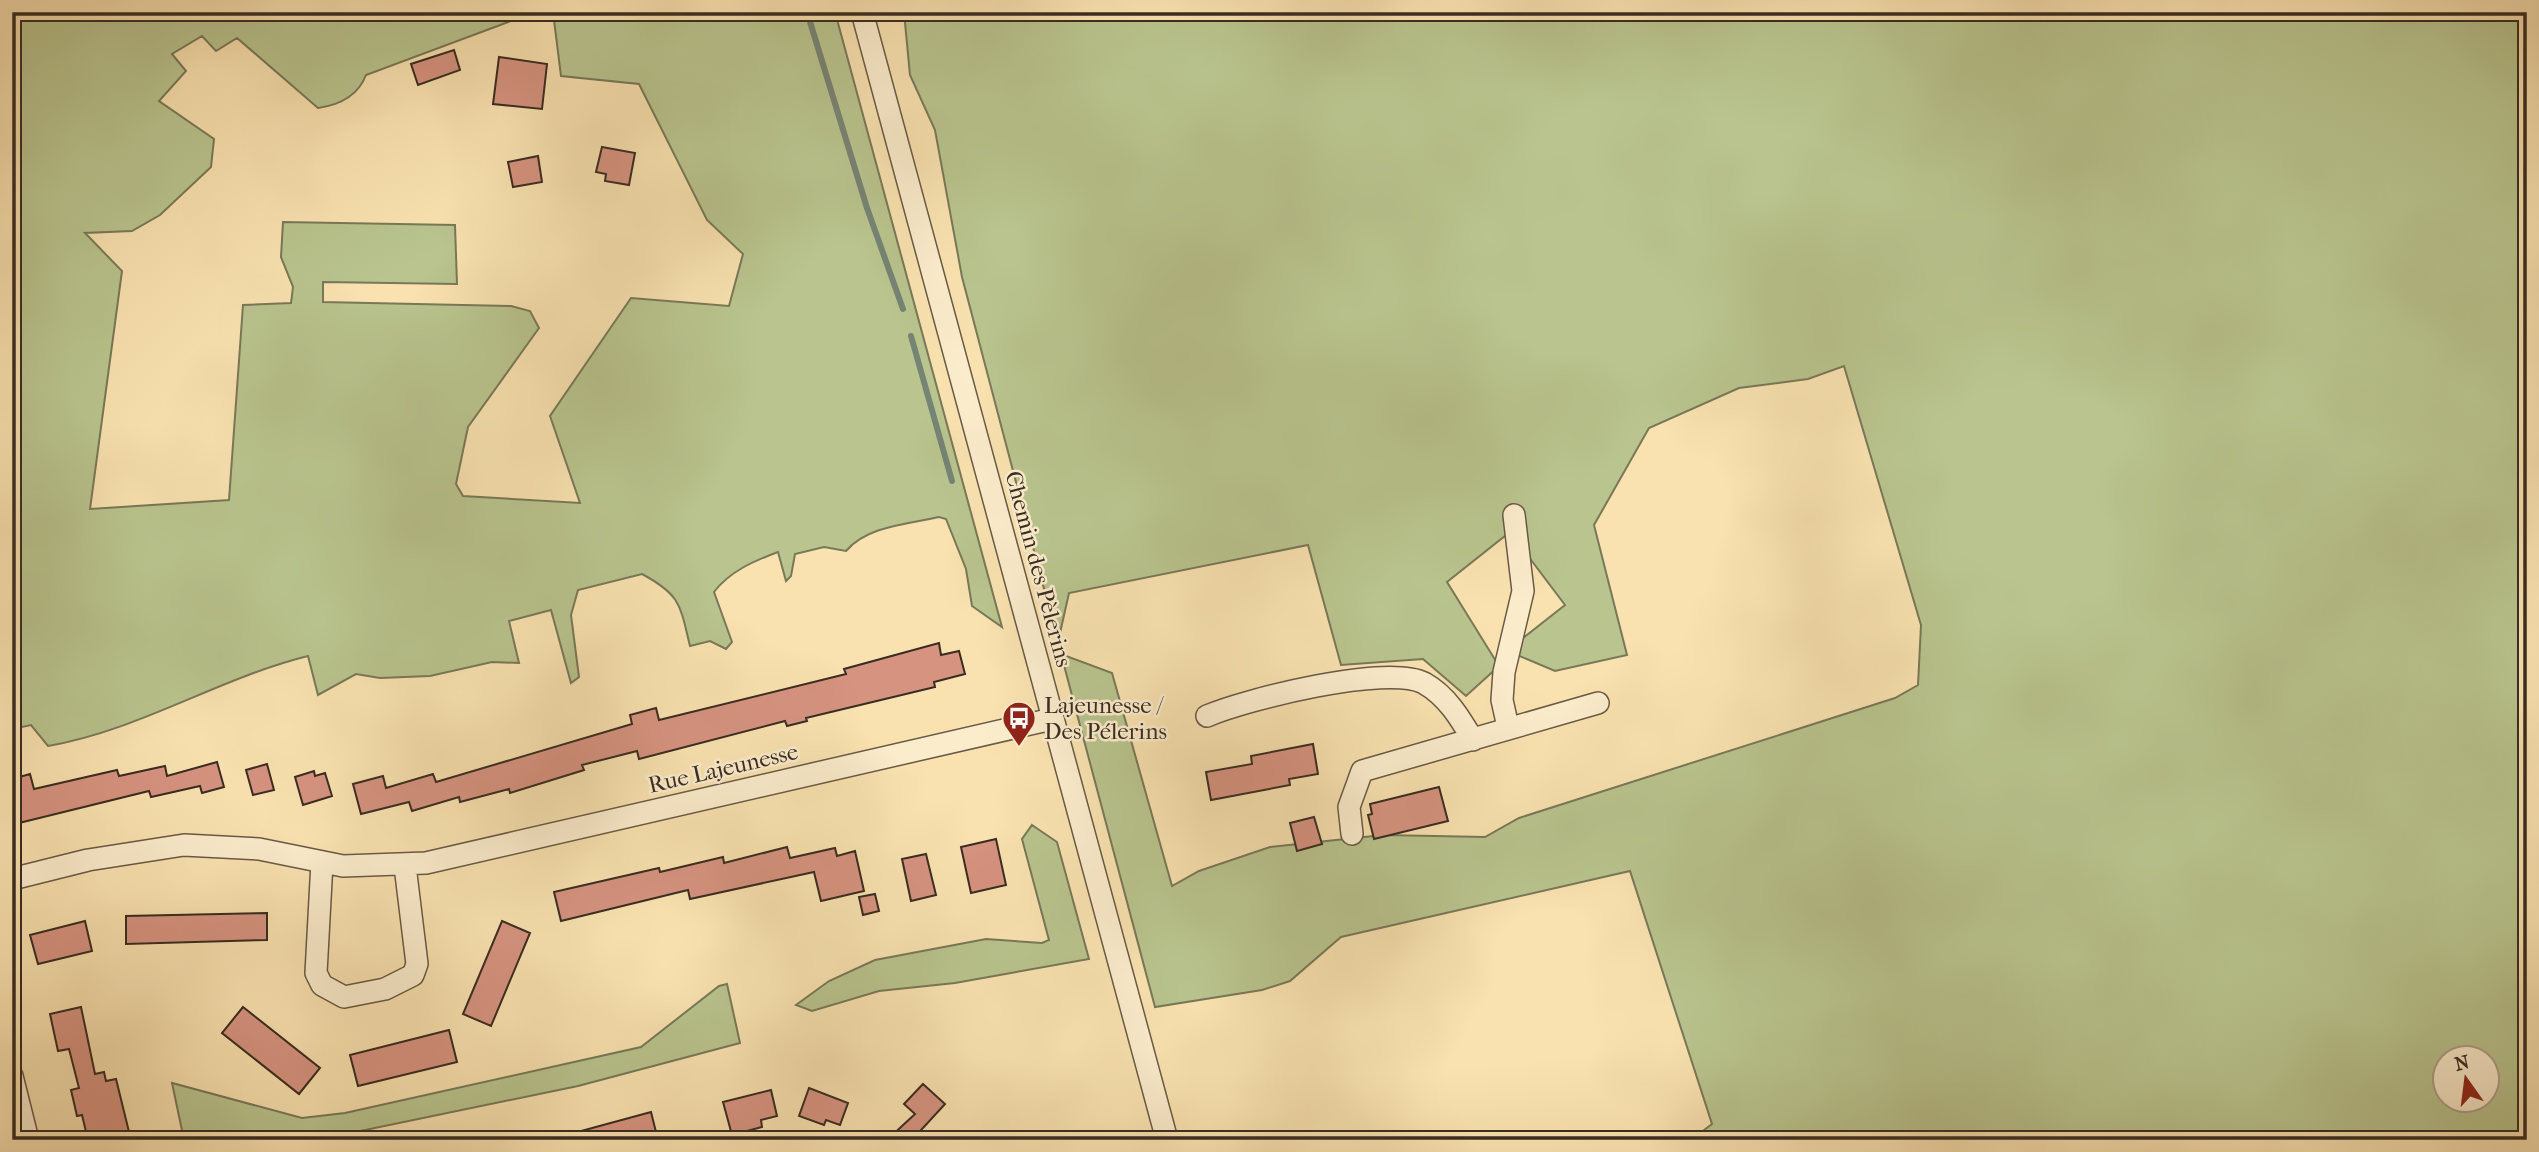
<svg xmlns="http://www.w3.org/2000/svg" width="2539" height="1152" font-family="'IM FELL French Canon',serif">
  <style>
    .green { fill: #b9c48e; stroke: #797858; stroke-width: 2; fill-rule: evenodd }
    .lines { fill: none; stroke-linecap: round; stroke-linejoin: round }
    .stream { stroke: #768474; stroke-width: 6 }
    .building { fill: #d69380; stroke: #392c21; stroke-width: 2 }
    .minor-casing { stroke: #695a45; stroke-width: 24 }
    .minor { stroke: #fbeccc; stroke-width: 21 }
    .labels { text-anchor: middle; stroke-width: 5; stroke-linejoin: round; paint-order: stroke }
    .street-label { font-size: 23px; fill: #392c21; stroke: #fbeccc }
    .poi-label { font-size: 23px; fill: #392c21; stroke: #fbeccc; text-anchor: start }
  </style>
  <rect width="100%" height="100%" fill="#f9e2b0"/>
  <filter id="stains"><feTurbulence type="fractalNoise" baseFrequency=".00286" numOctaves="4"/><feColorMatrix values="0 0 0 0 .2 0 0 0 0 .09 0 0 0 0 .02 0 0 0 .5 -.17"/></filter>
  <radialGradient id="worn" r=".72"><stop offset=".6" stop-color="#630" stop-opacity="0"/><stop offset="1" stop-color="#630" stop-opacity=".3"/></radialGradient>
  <!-- green -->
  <path class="green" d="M12,12H508L511,21L366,75C358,96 339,105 318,108L237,38L216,51L202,36L172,54L186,71L159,101L214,139L211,167L160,215L132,231L85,233L122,271L90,509L229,500L243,305L291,303L293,287L281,257L283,222L455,225L457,284L323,282V302L511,306L530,311L539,328L468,427L456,484L463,496L580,503L550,416L631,298L729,306L743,254L707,220L639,84L561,76L553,12H835L1002,627L972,606L966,569L946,519L939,517C908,524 867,526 846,551L824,547L795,554L791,576L786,581L778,552C754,561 730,571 714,592L732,642L726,649L710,641L690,646C680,605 681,595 642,574L578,590L571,615L579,677L571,683L551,610L509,621L519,663L492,662L430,676L380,678L356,674L318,695L308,656C219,678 140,730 48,746L31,725L12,729Z
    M904,12H2527V1140H1691L1712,1124L1630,871L1341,937L1290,981L1262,990L1155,1007L1061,654L1112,673L1172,886L1199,871L1270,847L1383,835L1485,837L1519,818L1895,698L1918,685L1921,625L1844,366L1808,379L1739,388L1649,428L1594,525L1627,655L1555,671L1517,655L1514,645L1565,605L1510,532L1447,582L1499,666L1466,696L1423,659L1341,665L1308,545L1069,593L1058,642L962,277L935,130L910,75ZM2444,1058H2486V1100H2444Z
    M1032,825L1057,842L1089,959L955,983L879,991L812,1011L796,1005L829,981L875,960L986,939L1042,943L1049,940L1022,839Z
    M727,984L740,1043L578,1086L317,1140H184L172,1083L302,1118L345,1113L641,1047L719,986Z"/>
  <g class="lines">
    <!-- stream -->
    <path class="stream" d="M807,12L867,208L903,309
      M911,336L952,481"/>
  </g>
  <!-- building -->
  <path class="building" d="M454,50L460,70L418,85L411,64Z
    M499,57L547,64L542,109L493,104Z
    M602,147L635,153L629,185L605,181L606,174L596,172Z
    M538,156L542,182L513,187L508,162Z
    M939,643L941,655L959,651L965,674L934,682L935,687L806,718L807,721L787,726L785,721L639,759L637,751L582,765L584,770L510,793L509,789L460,802L459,797L412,811L409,802L361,814L353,784L383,776L386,788L433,774L436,782L632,724L630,715L656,708L659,720L846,674L844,669Z
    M1313,744L1318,774L1289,779L1290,785L1211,800L1206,772L1252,764L1251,756Z
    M217,762L224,787L202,793L200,786L151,797L149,791L19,823L12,797V779L30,774L34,789L117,770L119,776L165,766L167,776Z
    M267,764L274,790L253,795L246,770Z
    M314,771L315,776L325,773L332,796L303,805L295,777Z
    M1439,787L1448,821L1374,839L1368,815L1372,814L1370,804Z
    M1314,817L1322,844L1297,851L1290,823Z
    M996,839L1006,885L971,893L961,847Z
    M787,847L790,858L835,848L837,856L855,851L864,891L821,901L814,872L690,899L688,890L561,921L554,892L659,868L660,872L723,857L724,863Z
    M926,854L936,895L911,901L902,859Z
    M875,894L879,911L863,915L859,897Z
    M267,913V940L126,944V916Z
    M85,921L92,951L38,964L30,935Z
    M502,921L530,933L491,1026L463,1014Z
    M81,1007L95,1074L104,1072L106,1081L116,1079L131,1140H88L82,1115L77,1116L71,1090L79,1088L69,1049L58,1051L50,1014Z
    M243,1007L320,1068L299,1094L222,1033Z
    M449,1030L457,1062L358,1086L350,1055Z
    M923,1084L945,1104L912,1140H887L915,1114L904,1104Z
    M809,1088L848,1103L840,1125L826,1120L824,1125L799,1116Z
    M771,1090L777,1116L761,1120L762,1127L732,1135L723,1102Z
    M651,1112L658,1140H570V1134Z"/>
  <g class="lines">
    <defs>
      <path id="minor" d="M862,12L1167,1140
        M1207,716C1247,699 1387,664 1424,683C1447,696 1460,718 1473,740
        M1508,727L1502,700L1504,672L1523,591L1514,515
        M1352,834L1349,807L1362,771L1598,703
        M322,862L316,973L322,985L344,997L385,989L413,975L417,964L405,866
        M12,879L88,860L184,845L259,849L343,866L426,863L1052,719
        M12,1076L28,1140"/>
    </defs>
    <!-- minor casing -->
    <use href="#minor" class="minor-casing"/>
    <!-- minor -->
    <use href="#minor" class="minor"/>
  </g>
  <!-- icons -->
  <defs>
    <symbol id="bus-pin" viewBox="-11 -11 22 30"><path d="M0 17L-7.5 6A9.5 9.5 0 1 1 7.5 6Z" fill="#8f2418" stroke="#fbeccc"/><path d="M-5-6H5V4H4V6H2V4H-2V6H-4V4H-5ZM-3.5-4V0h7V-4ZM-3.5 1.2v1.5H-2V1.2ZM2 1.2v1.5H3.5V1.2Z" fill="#fff"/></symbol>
  </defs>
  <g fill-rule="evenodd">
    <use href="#bus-pin" x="1000" y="699" width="38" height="52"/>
  </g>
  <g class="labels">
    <!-- street labels -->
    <g class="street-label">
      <text transform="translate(1039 569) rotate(75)" y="8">Chemin des Pèlerins</text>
      <text transform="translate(723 768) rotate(-13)" y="8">Rue Lajeunesse</text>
    </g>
    <!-- poi labels -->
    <g class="poi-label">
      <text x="1044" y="713">Lajeunesse /<tspan x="1044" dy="26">Des Pélerins</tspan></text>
    </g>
  </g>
  <!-- margin -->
  <rect width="2539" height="1152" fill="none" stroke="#f9e2b0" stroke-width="42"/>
  <rect x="14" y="14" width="2511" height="1124" fill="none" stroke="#392c21" stroke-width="3.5"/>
  <rect x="21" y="21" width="2497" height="1110" fill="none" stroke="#392c21" stroke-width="2"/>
  <!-- north arrow -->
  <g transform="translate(2466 1079) rotate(346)"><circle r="33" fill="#fbeccc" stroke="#ad9f88" stroke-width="2"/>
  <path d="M0-5L12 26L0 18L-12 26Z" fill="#8f2418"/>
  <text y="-10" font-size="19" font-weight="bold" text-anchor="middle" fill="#392c21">N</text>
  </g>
  <rect width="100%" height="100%" filter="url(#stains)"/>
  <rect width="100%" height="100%" fill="url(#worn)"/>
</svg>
